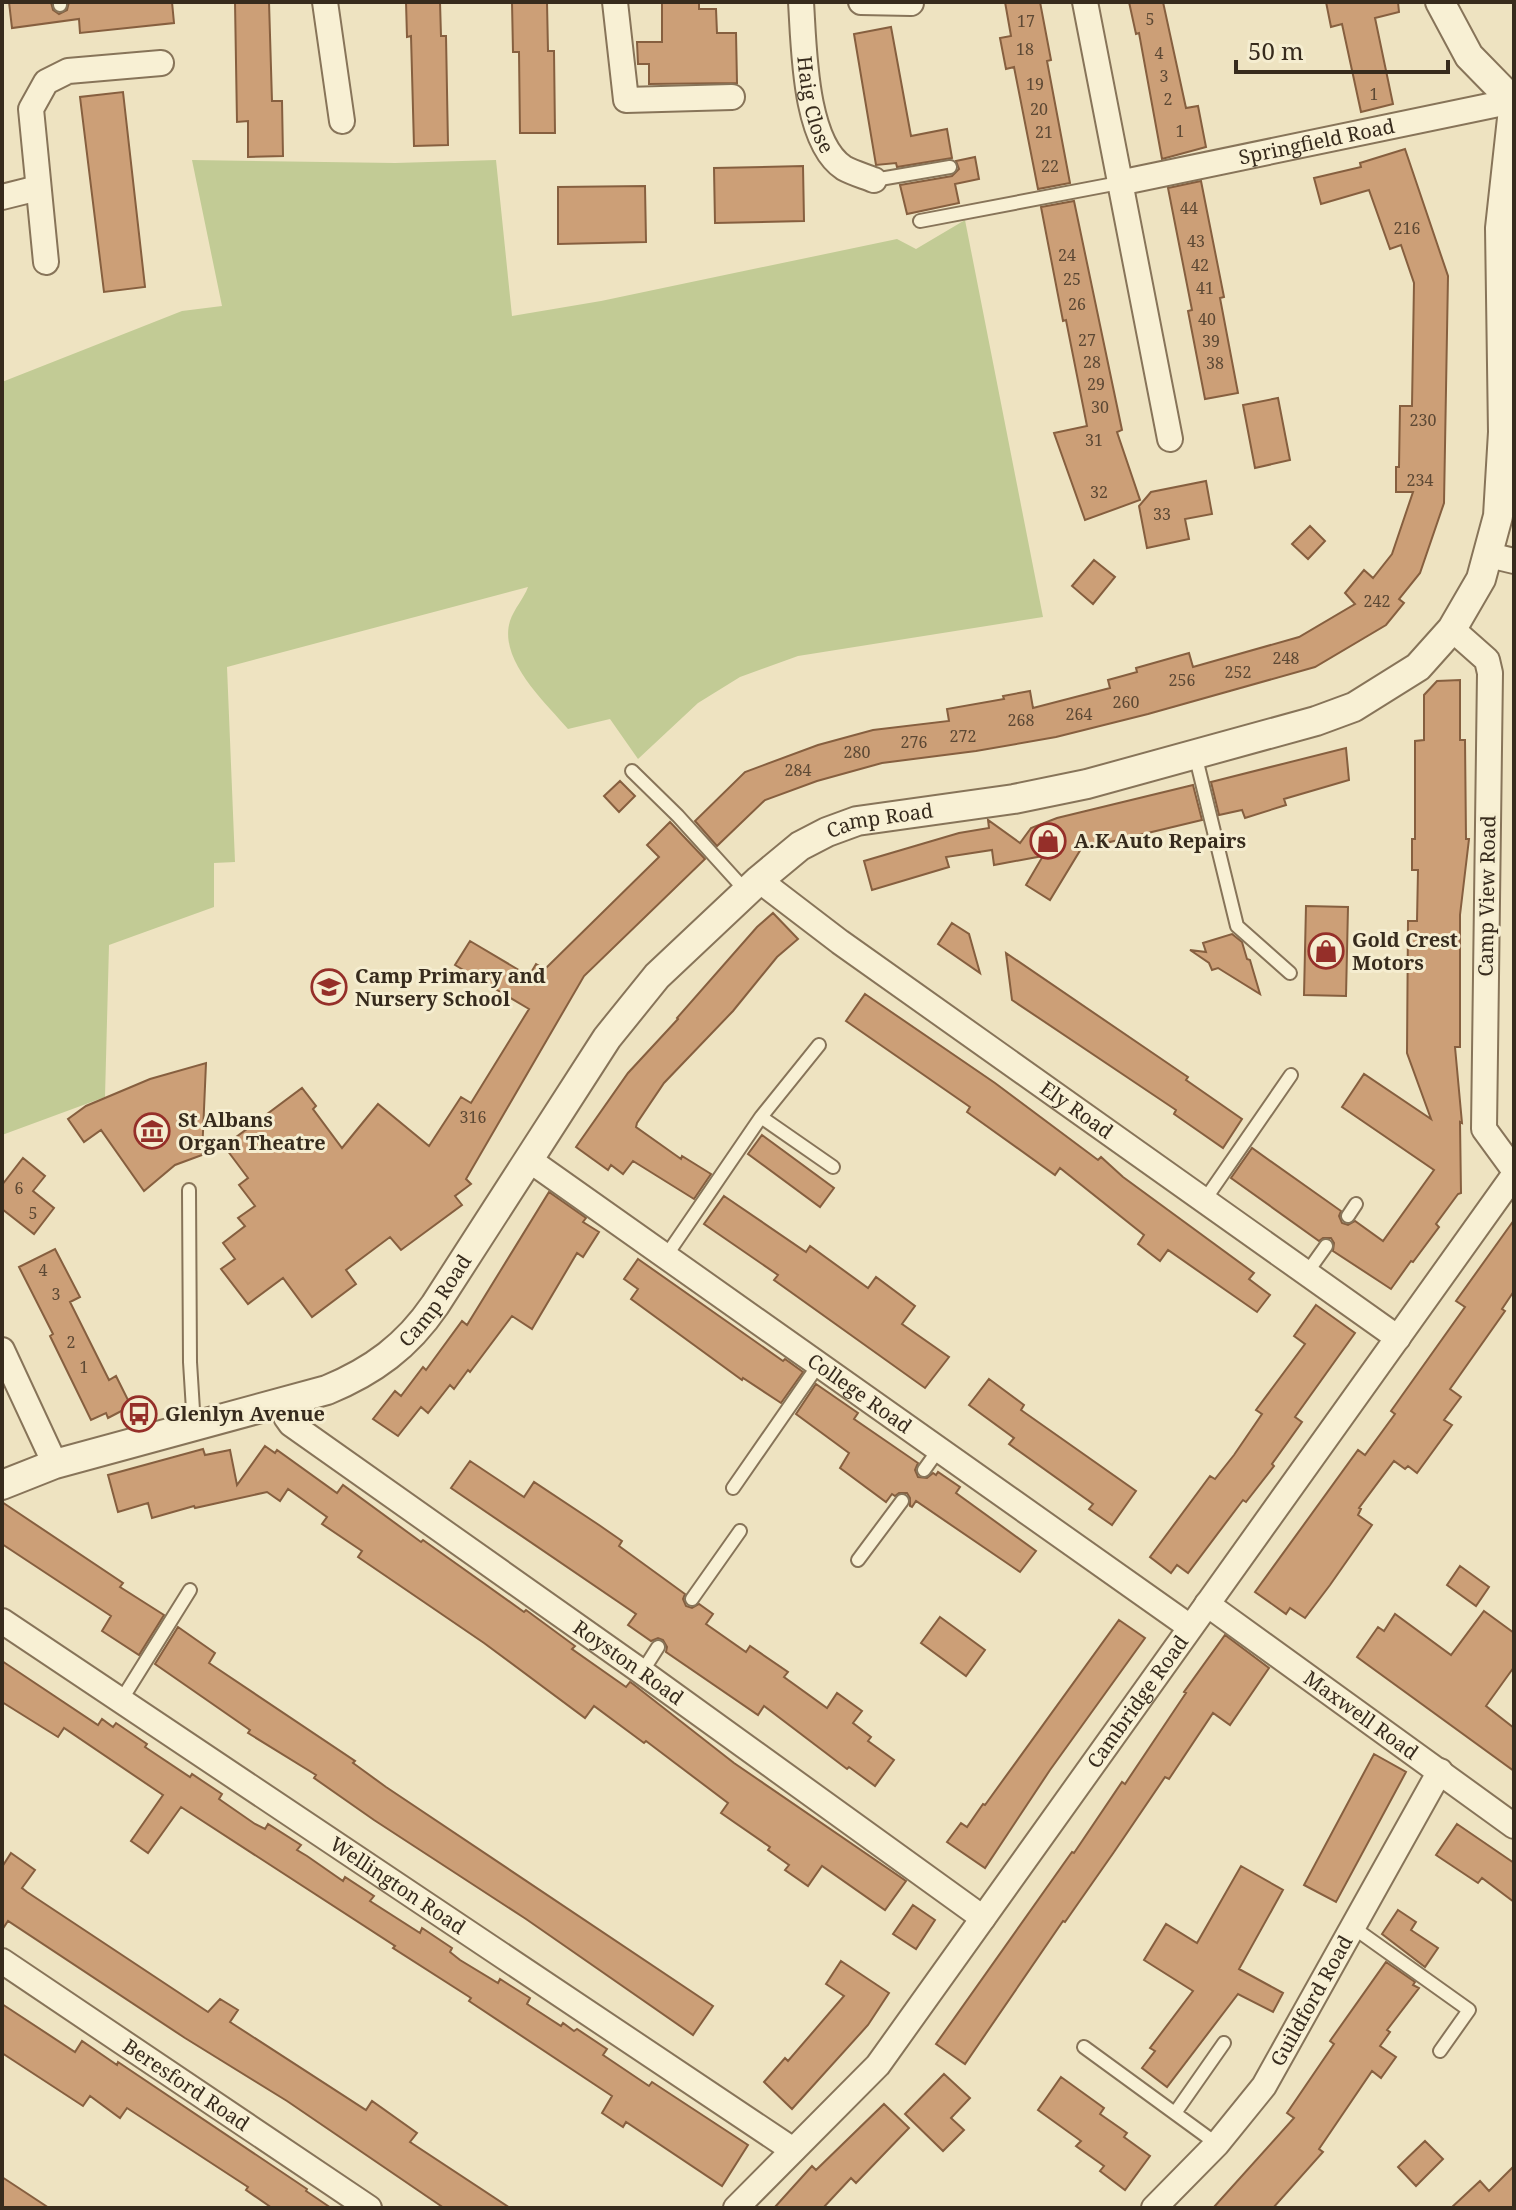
<svg xmlns="http://www.w3.org/2000/svg" width="1516" height="2210" font-family="'Noto Serif',serif">
  <style>
    .green { fill: #c2cb95 }
    .building { fill: #cc9f77; stroke: #865f3f; stroke-width: 2 }
    .lines { fill: none; stroke-linecap: round; stroke-linejoin: round }
    .service-casing { stroke: #877459; stroke-width: 16 }
    .minor-casing { stroke: #877459; stroke-width: 28 }
    .tertiary-casing { stroke: #877459; stroke-width: 32 }
    .service { stroke: #f8f0d4; stroke-width: 12 }
    .minor { stroke: #f8f0d4; stroke-width: 24 }
    .tertiary { stroke: #f8f0d4; stroke-width: 28 }
    .labels { text-anchor: middle; stroke-width: 6; stroke-linejoin: round; paint-order: stroke }
    .number-label { font-size: 16px; fill: #5c4834 }
    .street-label { font-size: 20px; fill: #372b1d; stroke: #f5edd0 }
    .poi-label { font-size: 20px; font-weight: bold; fill: #372b1d; stroke: #f5edd0; text-anchor: start }
  </style>
  <rect width="100%" height="100%" fill="#eee3c1"/>
  <!-- green -->
  <path class="green" d="M192,160L395,163L496,160L512,316L601,301L897,239L916,249L965,220L1043,617L798,656L740,677L698,703L638,759L610,719L568,729C546,703 498,660 510,621C514,609 524,598 528,587L227,667L235,862L214,863V907L109,945L105,1097L2,1135V382L182,311L222,306Z"/>
  <!-- building -->
  <path class="building" d="M9,2H51L53,10L59,14L67,10L69,2H172L174,23L80,33L79,19L12,28Z
    M235,2H269L272,101H282L283,156L248,157V121L237,122Z
    M406,2H440L441,36H446L448,145L414,146L411,36L407,37Z
    M512,2H547L548,51H554L555,133H520L519,52H513Z
    M662,2H699V9H716L717,33H736L737,83L649,84V64H638L637,42H662Z
    M1005,2H1040L1051,60L1047,61L1070,183L1038,189L1014,67L1006,69L1000,38L1011,36Z
    M1129,2H1163L1186,108L1198,106L1206,147L1162,159L1139,33L1136,34Z
    M1326,2H1398L1399,12L1375,18L1393,104L1361,112L1342,24L1331,27Z
    M891,27L911,136L947,129L952,158L897,167L896,163L876,165L854,34Z
    M123,92L145,287L104,292L80,97Z
    M1405,149L1448,276L1444,503L1420,573L1399,599L1404,603L1386,625L1315,667L1148,714L1056,737L976,751L882,763L817,781L765,800L717,846L695,821L745,772L818,745L873,730L949,721L947,709L1004,699L1003,696L1030,691L1033,708L1110,688L1108,680L1137,672L1136,668L1189,653L1193,667L1299,637L1355,604L1345,593L1364,570L1373,578L1392,554L1413,492H1396V467H1399L1400,406H1412L1414,283L1401,245L1390,249L1369,190L1321,204L1314,178L1361,167L1360,163Z
    M975,157L979,179L955,184L959,203L907,214L900,185L952,176L959,169L956,161Z
    M803,166L804,221L715,223L714,168Z
    M1201,181L1224,297L1220,298L1238,393L1205,399L1188,311L1192,310L1168,188Z
    M645,186L646,242L558,244V187Z
    M1074,201L1122,430L1117,432L1140,500L1085,520L1054,433L1087,426L1066,320L1063,321L1041,207Z
    M1278,398L1290,460L1255,468L1243,405Z
    M1206,481L1212,514L1185,519L1189,539L1147,548L1139,506L1151,492Z
    M1310,526L1325,541L1308,559L1292,544Z
    M1094,560L1115,577L1093,604L1072,586Z
    M1460,680V740H1465L1466,839H1469L1460,915V1047H1455L1462,1123L1460,1122L1461,1193L1458,1194L1436,1224L1439,1227L1413,1262L1411,1261L1391,1289L1333,1251L1334,1243L1331,1238H1323L1319,1241L1231,1178L1252,1148L1341,1211L1339,1216L1342,1223L1348,1225L1355,1221L1383,1241L1434,1170L1342,1107L1364,1074L1431,1119L1407,1053L1408,921H1417L1418,870H1412V839H1415V741L1424,740V695L1437,681Z
    M1346,748L1349,780L1284,799L1286,805L1245,818L1242,810L1219,815L1211,782Z
    M620,781L635,796L619,812L604,796Z
    M1193,785L1202,820L1081,849L1050,900L1026,885L1043,856L994,865L992,850L946,857L949,867L872,890L864,861L959,833L989,828L988,820L1020,843L1031,828L1057,818Z
    M670,822L705,859L584,976L466,1179L471,1184L455,1196L462,1205L401,1250L390,1237L346,1270L356,1284L312,1317L283,1278L248,1304L221,1269L235,1259L223,1243L245,1226L238,1218L255,1206L239,1185L248,1178L224,1146L302,1088L316,1106L313,1109L342,1148L378,1104L429,1146L461,1097L471,1103L529,1009L455,965L470,941L529,976L536,964L545,969L659,857L647,845Z
    M1306,906L1348,907L1346,996L1304,995Z
    M773,913L798,939L777,957L733,1011L664,1083L637,1123L636,1127L681,1159L682,1156L711,1174L694,1199L633,1161L623,1174L611,1165L608,1170L576,1147L628,1073L678,1019L677,1018L757,927Z
    M952,923L969,934L980,973L938,944Z
    M1232,934L1242,942L1247,959L1250,960L1260,994L1218,968L1212,970L1209,963L1190,950L1206,952L1203,943Z
    M1006,953L1182,1073L1188,1077L1186,1080L1242,1119L1223,1148L1174,1114L1176,1110L1012,1000Z
    M865,994L995,1083L1098,1160L1101,1157L1123,1177L1254,1273L1249,1279L1270,1295L1257,1312L1168,1250L1160,1261L1138,1244L1144,1235L1060,1168L1055,1175L967,1112L970,1107L846,1021Z
    M206,1063L202,1155L175,1165L144,1191L101,1130L84,1142L68,1119L86,1106L150,1079Z
    M762,1135L834,1188L820,1207L748,1154Z
    M23,1158L45,1176L33,1191L54,1208L34,1234L2,1209V1185Z
    M549,1192L586,1218L583,1222L599,1232L583,1257L577,1253L532,1329L512,1316L470,1372L468,1370L454,1389L450,1385L428,1413L421,1407L398,1436L373,1419L395,1391L401,1396L423,1367L426,1370L462,1321L467,1325Z
    M724,1196L806,1252L810,1246L868,1288L876,1277L915,1306L902,1324L949,1357L925,1388L774,1280L778,1275L704,1224Z
    M1514,1220V1291L1502,1309L1505,1311L1450,1389L1461,1397L1444,1420L1452,1425L1417,1473L1408,1466L1405,1469L1394,1461L1359,1508L1361,1509L1358,1515L1372,1525L1330,1585L1305,1618L1290,1608L1286,1614L1255,1592L1358,1450L1365,1455L1395,1414L1391,1411L1465,1307L1456,1301Z
    M55,1249L80,1297L70,1302L109,1380L116,1376L131,1406L108,1418L106,1413L91,1420L50,1336L53,1334L19,1267Z
    M638,1259L783,1361L785,1359L803,1372L781,1403L743,1378L742,1380L631,1299L638,1289L624,1279Z
    M1316,1305L1355,1333L1295,1417L1302,1422L1272,1464L1274,1466L1246,1502L1243,1500L1188,1573L1177,1565L1171,1573L1150,1557L1210,1476L1215,1479L1234,1455L1262,1414L1256,1410L1305,1344L1294,1336Z
    M989,1379L1024,1405L1021,1410L1136,1491L1112,1525L1089,1509L1093,1504L1009,1444L1014,1438L969,1405Z
    M816,1384L858,1413L854,1419L918,1463L915,1470L918,1477L927,1478L933,1473L936,1475L938,1472L960,1487L956,1493L1036,1551L1020,1572L916,1501L912,1507L910,1506V1498L907,1493H899L895,1496L892,1494L886,1502L840,1468L849,1453L796,1414Z
    M265,1446L275,1453L277,1450L337,1493L343,1485L421,1542L423,1540L524,1612L526,1610L575,1646L572,1649L626,1687L630,1682L633,1684L734,1763L906,1881L885,1910L822,1866L808,1886L785,1870L789,1865L768,1850L770,1847L721,1813L728,1803L646,1741L644,1743L594,1706L585,1718L484,1643L358,1557L362,1551L322,1524L327,1517L288,1489L280,1501L267,1492L195,1508L194,1506L152,1518L148,1503L118,1512L108,1475L203,1449L205,1455L230,1450L237,1485Z
    M470,1461L524,1497L534,1482L599,1525L622,1541L619,1546L685,1594L683,1599L686,1606L692,1608L699,1604L713,1614L706,1624L746,1652L750,1646L788,1672L784,1677L827,1708L837,1693L862,1711L853,1723L871,1737L868,1741L894,1760L875,1786L849,1767L847,1769L764,1706L758,1715L666,1652L667,1647L663,1640L658,1638L651,1641L628,1625L636,1614L451,1488Z
    M2,1502L123,1583L120,1587L164,1615L139,1655L102,1631L111,1616L2,1544Z
    M1460,1566L1489,1587L1476,1606L1447,1585Z
    M1484,1611L1514,1633V1667L1486,1706L1514,1728V1771L1357,1657L1378,1627L1384,1631L1395,1614L1451,1655Z
    M940,1617L985,1650L966,1676L921,1643Z
    M1119,1620L1145,1638L1050,1770L985,1868L947,1842L961,1823L967,1827L983,1804L985,1805Z
    M178,1627L215,1653L209,1663L355,1761L353,1763L386,1787L713,2006L693,2035L526,1919L374,1820L314,1778L316,1775L248,1733L250,1730L155,1664Z
    M1225,1635L1269,1668L1230,1725L1213,1713L1169,1779L1165,1777L1114,1852L1065,1922L1063,1921L965,2064L936,2044L1072,1852L1074,1853L1122,1782L1125,1784L1186,1693L1184,1692Z
    M2,1661L98,1725L102,1719L113,1727L116,1723L147,1744L145,1747L190,1777L192,1774L222,1794L219,1799L255,1824L265,1829L268,1824L301,1845L297,1850L307,1856L343,1881L345,1877L374,1896L370,1901L420,1933L422,1928L452,1948L450,1952L460,1960L498,1983L500,1979L530,1998L527,2004L561,2026L563,2023L574,2031L577,2029L607,2049L603,2055L649,2086L652,2082L748,2145L722,2186L626,2122L623,2127L602,2113L612,2096L469,2001L471,1998L393,1948L395,1946L181,1807L148,1853L131,1841L163,1795L64,1728L58,1737L2,1702Z
    M1374,1754L1406,1772L1336,1902L1304,1885Z
    M1457,1824L1514,1863V1902L1482,1878L1478,1883L1436,1855Z
    M11,1853L35,1870L22,1888L27,1892L208,2012L220,1999L238,2010L230,2022L366,2110L372,2101L417,2133L410,2142L510,2208H444L287,2101L185,2038L8,1921L2,1930V1867Z
    M1241,1866L1283,1890L1239,1969L1283,1993L1273,2012L1238,1994L1167,2087L1142,2068L1155,2051L1150,2048L1193,1991L1144,1960L1166,1924L1197,1943Z
    M913,1905L935,1920L916,1949L893,1934Z
    M1398,1910L1416,1922L1411,1930L1438,1948L1425,1967L1382,1934Z
    M841,1961L889,1993L868,2025L792,2109L764,2082L785,2058L788,2061L844,1996L826,1984Z
    M1386,1962L1415,1982L1413,1985L1419,1988L1387,2030L1390,2032L1380,2046L1396,2057L1381,2078L1372,2071L1319,2149L1323,2152L1273,2208H1213L1294,2118L1287,2113L1334,2044L1330,2041Z
    M2,2004L75,2052L82,2041L117,2065L118,2062L307,2189L306,2191L331,2208H272L246,2190L248,2187L127,2108L120,2118L90,2096L83,2106L2,2053Z
    M944,2074L970,2098L951,2118L964,2130L943,2151L905,2114Z
    M1061,2077L1104,2108L1100,2114L1127,2133L1124,2137L1150,2156L1125,2190L1100,2171L1104,2166L1076,2146L1081,2141L1038,2110Z
    M884,2104L909,2128L856,2183L851,2178L823,2208H774L812,2166L816,2170Z
    M1425,2141L1443,2159L1416,2186L1398,2167Z
    M1514,2166V2208H1451L1480,2181L1489,2191Z
    M2,2177L49,2208H2Z"/>
  <g class="lines">
    <defs>
      <path id="service" d="M60,2V5
        M874,180L950,167
        M920,221L1119,183
        M1195,754L1237,926L1290,973
        M632,771L678,816L746,891
        M819,1045L761,1117L833,1167
        M189,1190L190,1362L194,1426
        M1204,1201L1291,1075
        M1348,1216L1356,1204
        M666,1256L761,1117
        M1306,1274L1326,1246
        M924,1470L939,1449
        M733,1488L819,1364
        M858,1560L902,1501
        M692,1599L740,1531
        M642,1672L658,1647
        M122,1699L190,1590
        M1354,1928L1469,2010L1440,2051
        M1084,2047L1217,2144
        M1175,2113L1224,2043"/>
      <g id="minor">
        <path d="M325,2L342,121"/>
        <path d="M615,2L626,100L732,97"/>
        <path id="s1" d="M801,2C804,46 804,142 844,168C853,173 864,176 874,180"/>
        <path d="M861,2L911,3"/>
        <path d="M1085,2L1170,439"/>
        <path id="s2" d="M1119,183L1513,101"/>
        <path d="M2,197L38,188"/>
        <path d="M46,262L31,109L46,82L68,71L161,63"/>
        <path d="M1489,555L1514,561"/>
        <path d="M1452,629L1487,660L1490,673L1484,1129L1514,1170"/>
        <path id="s3" d="M759,880L840,942L1398,1338"/>
        <path id="s4" d="M528,1159L1190,1627"/>
        <path d="M2,1350L55,1464"/>
        <path id="s5" d="M283,1401L286,1417L291,1424L642,1672L983,1918"/>
        <path id="s6" d="M1207,1604L1514,1826"/>
        <path id="s7" d="M2,1621L793,2150"/>
        <path id="s8" d="M2,1961L369,2208"/>
        <path id="s9" d="M736,2208L878,2065L1514,1175"/>
        <path id="s10" d="M1154,2208L1217,2144L1264,2086L1440,1771"/>
      </g>
      <g id="tertiary">
        <path d="M1440,2L1469,56L1513,101"/>
        <path id="s11" d="M2,1485L55,1464L327,1390C373,1371 407,1346 435,1305L607,1038L657,976L759,880L800,846L827,832L857,821L1014,799L1087,784L1316,721L1354,707L1418,667L1452,629L1481,579L1498,516L1503,432L1500,228L1514,100"/>
      </g>
    </defs>
    <!-- service casing -->
    <use href="#service" class="service-casing"/>
    <!-- minor casing -->
    <use href="#minor" class="minor-casing"/>
    <!-- tertiary casing -->
    <use href="#tertiary" class="tertiary-casing"/>
    <!-- service -->
    <use href="#service" class="service"/>
    <!-- minor -->
    <use href="#minor" class="minor"/>
    <!-- tertiary -->
    <use href="#tertiary" class="tertiary"/>
  </g>
  <!-- icons -->
  <defs>
    <symbol id="shop-ring" viewBox="-11 -11 22 22"><circle r="9.5" fill="#f5edd0" stroke="#952f29" stroke-width="1.5"/><path d="M-5-2.5h2.3a2.7 3.5 0 0 1 5.4 0H5L5.5 6h-11ZM-1.5-2.5h3a1.5 2.3 0 0 0-3 0Z" fill="#952f29"/></symbol>
    <symbol id="school-ring" viewBox="-11 -11 22 22"><circle r="9.5" fill="#f5edd0" stroke="#952f29" stroke-width="1.5"/><path d="M0-5L7-2L0 1L-7-2ZM-4 1L0 2.5L4 1V4Q0 6-4 4Z" fill="#952f29"/></symbol>
    <symbol id="museum-ring" viewBox="-11 -11 22 22"><circle r="9.5" fill="#f5edd0" stroke="#952f29" stroke-width="1.5"/><path d="M0-6L6-3V-2H-6V-3ZM-5-1h2V3h-2ZM-1-1h2V3h-2ZM3-1h2V3H3ZM-6 4H6V6H-6Z" fill="#952f29"/></symbol>
    <symbol id="bus-ring" viewBox="-11 -11 22 22"><circle r="9.5" fill="#f5edd0" stroke="#952f29" stroke-width="1.5"/><path d="M-5-6H5V4H4V6H2V4H-2V6H-4V4H-5ZM-3.5-4V0h7V-4ZM-3.5 1.2v1.5H-2V1.2ZM2 1.2v1.5H3.5V1.2Z" fill="#952f29"/></symbol>
  </defs>
  <g fill-rule="evenodd">
    <use href="#shop-ring" x="1028" y="821" width="40" height="40"/>
    <use href="#shop-ring" x="1306" y="931" width="40" height="40"/>
    <use href="#school-ring" x="309" y="967" width="40" height="40"/>
    <use href="#museum-ring" x="132" y="1111" width="40" height="40"/>
    <use href="#bus-ring" x="119" y="1394" width="40" height="40"/>
  </g>
  <g class="labels">
    <!-- number labels -->
    <g class="number-label">
      <text x="1150" y="25">5</text>
      <text x="1026" y="27">17</text>
      <text x="1025" y="55">18</text>
      <text x="1159" y="59">4</text>
      <text x="1164" y="82">3</text>
      <text x="1035" y="90">19</text>
      <text x="1374" y="100">1</text>
      <text x="1168" y="105">2</text>
      <text x="1039" y="115">20</text>
      <text x="1180" y="137">1</text>
      <text x="1044" y="138">21</text>
      <text x="1050" y="172">22</text>
      <text x="1189" y="214">44</text>
      <text x="1407" y="234">216</text>
      <text x="1196" y="247">43</text>
      <text x="1067" y="261">24</text>
      <text x="1200" y="271">42</text>
      <text x="1072" y="285">25</text>
      <text x="1205" y="294">41</text>
      <text x="1077" y="310">26</text>
      <text x="1207" y="325">40</text>
      <text x="1087" y="346">27</text>
      <text x="1211" y="347">39</text>
      <text x="1092" y="368">28</text>
      <text x="1215" y="369">38</text>
      <text x="1096" y="390">29</text>
      <text x="1100" y="413">30</text>
      <text x="1423" y="426">230</text>
      <text x="1094" y="446">31</text>
      <text x="1420" y="486">234</text>
      <text x="1099" y="498">32</text>
      <text x="1162" y="520">33</text>
      <text x="1377" y="607">242</text>
      <text x="1286" y="664">248</text>
      <text x="1238" y="678">252</text>
      <text x="1182" y="686">256</text>
      <text x="1126" y="708">260</text>
      <text x="1079" y="720">264</text>
      <text x="1021" y="726">268</text>
      <text x="963" y="742">272</text>
      <text x="914" y="748">276</text>
      <text x="857" y="758">280</text>
      <text x="798" y="776">284</text>
      <text x="473" y="1123">316</text>
      <text x="19" y="1194">6</text>
      <text x="33" y="1219">5</text>
      <text x="43" y="1276">4</text>
      <text x="56" y="1300">3</text>
      <text x="71" y="1348">2</text>
      <text x="84" y="1373">1</text>
    </g>
    <!-- street labels -->
    <g class="street-label">
      <text dy="7" stroke="none"><textPath href="#s1" startOffset="104">Haig Close</textPath></text>
      <text dy="7" stroke="none"><textPath href="#s2" startOffset="202">Springfield Road</textPath></text>
      <text dy="7" stroke="none"><textPath href="#s11" startOffset="1154">Camp Road</textPath></text>
      <text transform="translate(1487 896) rotate(-89)" y="7">Camp View Road</text>
      <text dy="7" stroke="none"><textPath href="#s3" startOffset="392">Ely Road</textPath></text>
      <text dy="7" stroke="none"><textPath href="#s11" startOffset="482">Camp Road</textPath></text>
      <text dy="7" stroke="none"><textPath href="#s4" startOffset="406">College Road</textPath></text>
      <text dy="7" stroke="none"><textPath href="#s5" startOffset="438">Royston Road</textPath></text>
      <text dy="7" stroke="none"><textPath href="#s9" startOffset="648">Cambridge Road</textPath></text>
      <text dy="7" stroke="none"><textPath href="#s6" startOffset="190">Maxwell Road</textPath></text>
      <text dy="7" stroke="none"><textPath href="#s7" startOffset="476">Wellington Road</textPath></text>
      <text dy="7" stroke="none"><textPath href="#s10" startOffset="262">Guildford Road</textPath></text>
      <text dy="7" stroke="none"><textPath href="#s8" startOffset="222">Beresford Road</textPath></text>
    </g>
    <!-- poi labels -->
    <g class="poi-label">
      <text x="1074" y="848">A.K Auto Repairs</text>
      <text x="1352" y="947">Gold Crest<tspan x="1352" dy="23">Motors</tspan></text>
      <text x="355" y="983">Camp Primary and<tspan x="355" dy="23">Nursery School</tspan></text>
      <text x="178" y="1127">St Albans<tspan x="178" dy="23">Organ Theatre</tspan></text>
      <text x="165" y="1421">Glenlyn Avenue</text>
    </g>
  </g>
  <!-- border -->
  <rect width="1516" height="2210" fill="none" stroke="#372b1d" stroke-width="8"/>
  <!-- scale -->
  <path d="M1236 60v12h212v-12" fill="none" stroke="#372b1d" stroke-width="4"/>
  <text x="1248" y="60" font-size="24" fill="#372b1d" stroke="#f5edd0" stroke-width="6" paint-order="stroke">50 m</text>
</svg>
